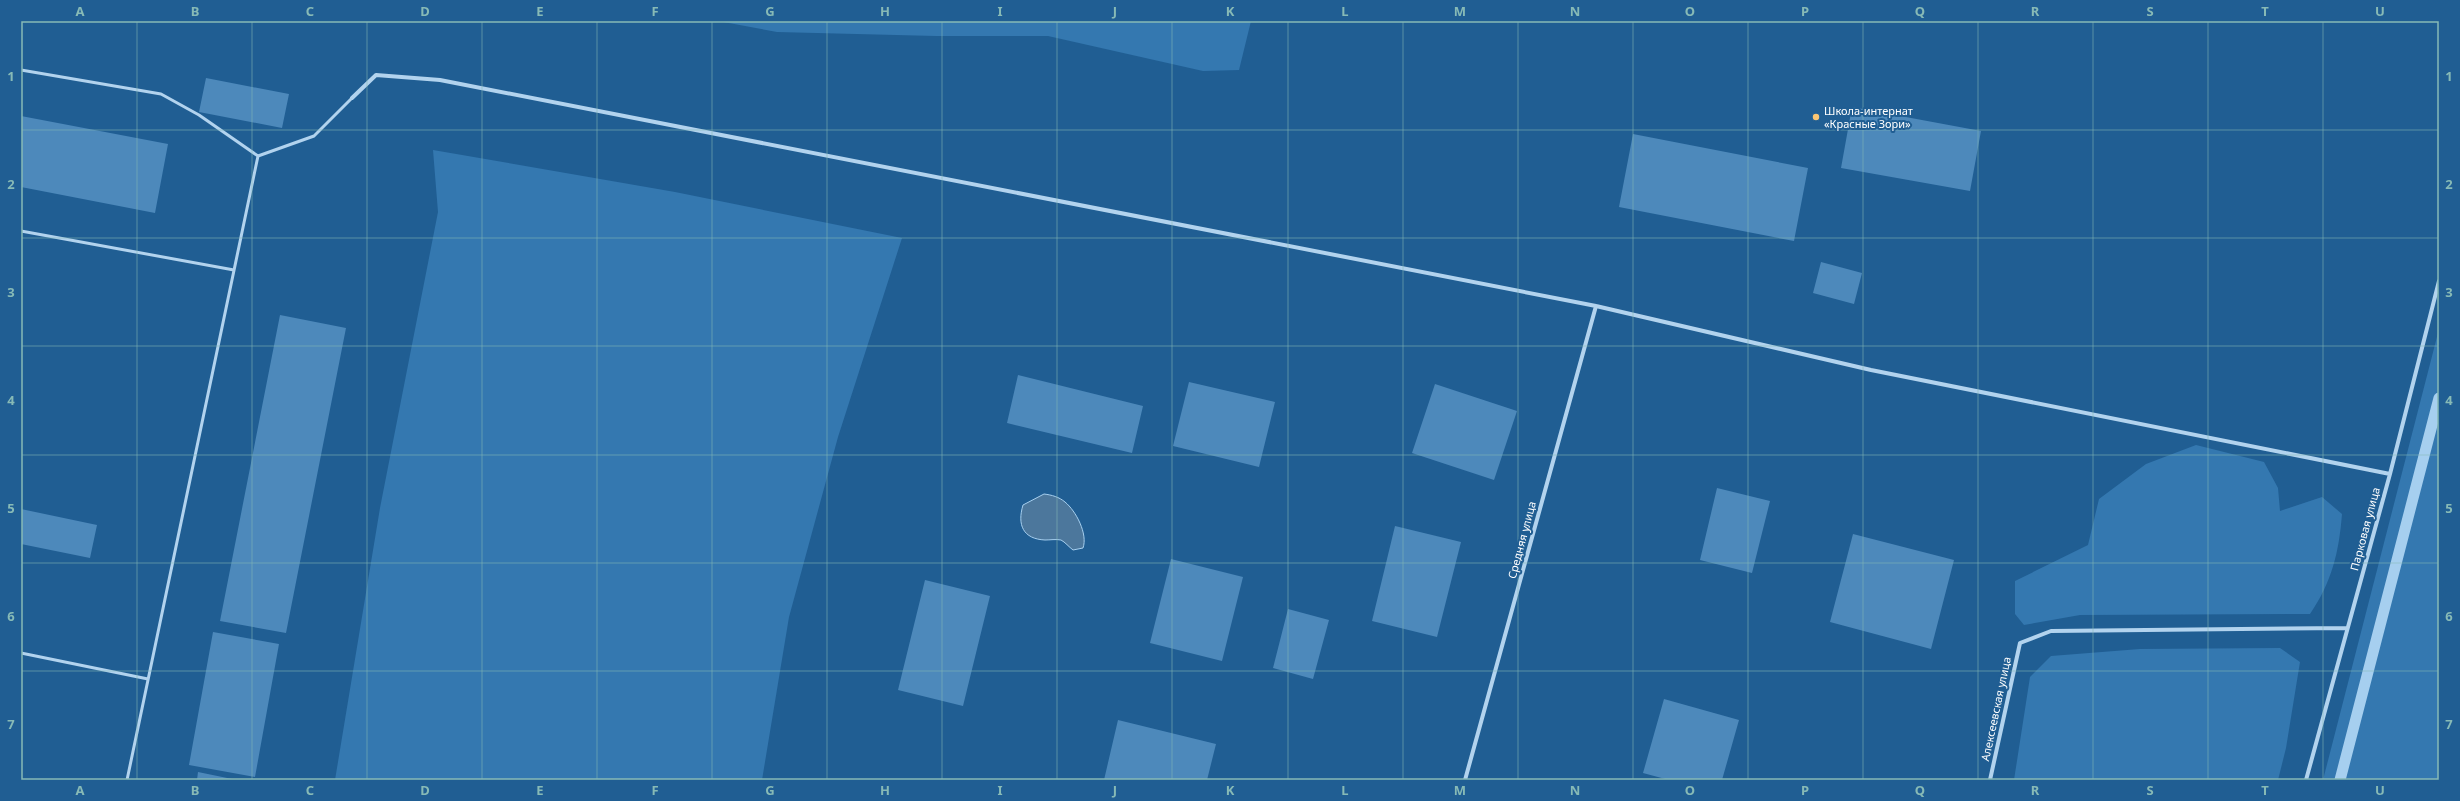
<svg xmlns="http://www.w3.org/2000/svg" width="2460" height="801" font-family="'Noto Sans',sans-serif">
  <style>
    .green { fill: #3478b0 }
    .water { fill: #4c779c; stroke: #a6cfef }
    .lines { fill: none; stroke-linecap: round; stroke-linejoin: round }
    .stream { stroke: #a6cfef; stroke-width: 11 }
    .building { fill: #4d89bb }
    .lane { stroke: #b2d3ee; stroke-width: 3 }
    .street { stroke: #b2d3ee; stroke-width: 4 }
    .grid { fill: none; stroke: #87bab6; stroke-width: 1; stroke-opacity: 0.55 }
    .poi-dot { fill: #fbc673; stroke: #205e93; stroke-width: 1.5 }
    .labels { text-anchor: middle; stroke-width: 4; stroke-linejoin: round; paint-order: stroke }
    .poi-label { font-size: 11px; fill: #fff; stroke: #205e93; text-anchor: start }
    .street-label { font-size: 11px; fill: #fff; stroke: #205e93 }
    .neatline { fill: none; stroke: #87bab6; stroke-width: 1.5 }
    .grid-label { font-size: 13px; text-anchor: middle; font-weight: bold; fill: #87bab6 }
  </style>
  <rect width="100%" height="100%" fill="#205e93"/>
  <!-- green -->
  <path class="green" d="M718,21H1251L1239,70L1203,71L1048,36H936L777,32Z
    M433,150L675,192L902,238L838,437L789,617L762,780H335L380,508L438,212Z
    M2439,329V780H2323Z
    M2196,445L2264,462L2278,488L2280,511L2322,497L2342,514C2339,552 2332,582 2310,614L2080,615L2024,625L2015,614V581L2088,545L2099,499L2146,464Z
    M2280,648L2300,662L2286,748L2278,780H2014L2030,677L2051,656L2140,649Z"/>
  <!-- water -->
  <path class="water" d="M1044,494C1052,495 1059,497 1065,502C1076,511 1088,534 1083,548L1073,550C1069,547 1065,542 1061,540C1056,539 1050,540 1045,540C1023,539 1017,525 1023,505Z"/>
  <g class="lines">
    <!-- stream -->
    <path class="stream" d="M2340,780L2439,398"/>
  </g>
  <!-- building -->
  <path class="building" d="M206,78L289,94L282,128L199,112Z
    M1852,107L1981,131L1970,191L1841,168Z
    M21,116L168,144L155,213L21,187Z
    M1633,134L1808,168L1794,241L1619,207Z
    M1821,262L1862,273L1854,304L1813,293Z
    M280,315L346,328L286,633L220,621Z
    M1018,375L1143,406L1132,453L1007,423Z
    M1189,382L1275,402L1259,467L1173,446Z
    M1435,384L1517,411L1494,480L1412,453Z
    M1717,488L1770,501L1752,573L1700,560Z
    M21,509L97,525L90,558L21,544Z
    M1395,526L1461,542L1437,637L1372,621Z
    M1853,534L1954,560L1931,649L1830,622Z
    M1171,559L1243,577L1222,661L1150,643Z
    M925,580L990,596L963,706L898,690Z
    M1288,609L1329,620L1313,679L1273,668Z
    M213,632L279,644L255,777L189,765Z
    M1664,699L1739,720L1722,780H1669L1643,773Z
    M1118,720L1216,744L1207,780H1104Z
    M198,772L232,779V780H197Z"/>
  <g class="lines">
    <!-- lane -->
    <path class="lane" d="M21,70L161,94L199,115L258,156L127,780
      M258,156L314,136L352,98
      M21,231L234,270
      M21,653L148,679"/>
    <!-- street -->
    <path class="street" d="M352,98L376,75L440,80L1596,306L1871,370L2390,474
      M1465,780L1596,306
      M1990,780L2020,643L2051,631L2347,628
      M2306,780L2390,474L2439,281"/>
  </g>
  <!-- grid -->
  <path class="grid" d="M137,21V780M252,21V780M367,21V780M482,21V780M597,21V780M712,21V780M827,21V780M942,21V780M1057,21V780M1172,21V780M1288,21V780M1403,21V780M1518,21V780M1633,21V780M1748,21V780M1863,21V780M1978,21V780M2093,21V780M2208,21V780M2323,21V780M21,130H2439M21,238H2439M21,346H2439M21,455H2439M21,563H2439M21,671H2439"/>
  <!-- markers -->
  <circle class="poi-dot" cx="1816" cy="117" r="4"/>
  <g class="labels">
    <!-- poi labels -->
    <g class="poi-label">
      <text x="1824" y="115">Школа-интернат<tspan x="1824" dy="13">«Красные Зори»</tspan></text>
    </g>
    <!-- street labels -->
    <g class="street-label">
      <text transform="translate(2365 529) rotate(-75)" y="4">Парковая улица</text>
      <text transform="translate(1522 540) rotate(-75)" y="4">Средняя улица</text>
      <text transform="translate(1996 709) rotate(-78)" y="4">Алексеевская улица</text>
    </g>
  </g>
  <!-- border -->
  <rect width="2460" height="801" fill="none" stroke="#205e93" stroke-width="44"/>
  <rect x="22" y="22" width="2416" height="757" class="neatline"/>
  <g class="grid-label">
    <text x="80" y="16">A</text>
    <text x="195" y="16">B</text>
    <text x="310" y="16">C</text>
    <text x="425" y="16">D</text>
    <text x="540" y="16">E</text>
    <text x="655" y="16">F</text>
    <text x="770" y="16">G</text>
    <text x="885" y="16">H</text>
    <text x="1000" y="16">I</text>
    <text x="1115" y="16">J</text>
    <text x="1230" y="16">K</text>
    <text x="1345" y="16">L</text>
    <text x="1460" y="16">M</text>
    <text x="1575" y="16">N</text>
    <text x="1690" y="16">O</text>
    <text x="1805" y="16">P</text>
    <text x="1920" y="16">Q</text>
    <text x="2035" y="16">R</text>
    <text x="2150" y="16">S</text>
    <text x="2265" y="16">T</text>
    <text x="2380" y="16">U</text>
    <text x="11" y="81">1</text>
    <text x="2449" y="81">1</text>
    <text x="11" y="189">2</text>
    <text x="2449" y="189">2</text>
    <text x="11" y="297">3</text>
    <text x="2449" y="297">3</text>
    <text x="11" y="405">4</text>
    <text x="2449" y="405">4</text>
    <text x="11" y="513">5</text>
    <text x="2449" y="513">5</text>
    <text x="11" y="621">6</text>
    <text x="2449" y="621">6</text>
    <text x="11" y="729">7</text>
    <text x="2449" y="729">7</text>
    <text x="80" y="795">A</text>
    <text x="195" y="795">B</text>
    <text x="310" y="795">C</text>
    <text x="425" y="795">D</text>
    <text x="540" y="795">E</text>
    <text x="655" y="795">F</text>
    <text x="770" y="795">G</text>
    <text x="885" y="795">H</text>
    <text x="1000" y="795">I</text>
    <text x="1115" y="795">J</text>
    <text x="1230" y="795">K</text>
    <text x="1345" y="795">L</text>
    <text x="1460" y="795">M</text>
    <text x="1575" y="795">N</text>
    <text x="1690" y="795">O</text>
    <text x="1805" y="795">P</text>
    <text x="1920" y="795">Q</text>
    <text x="2035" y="795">R</text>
    <text x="2150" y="795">S</text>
    <text x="2265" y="795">T</text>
    <text x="2380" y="795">U</text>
  </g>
</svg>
